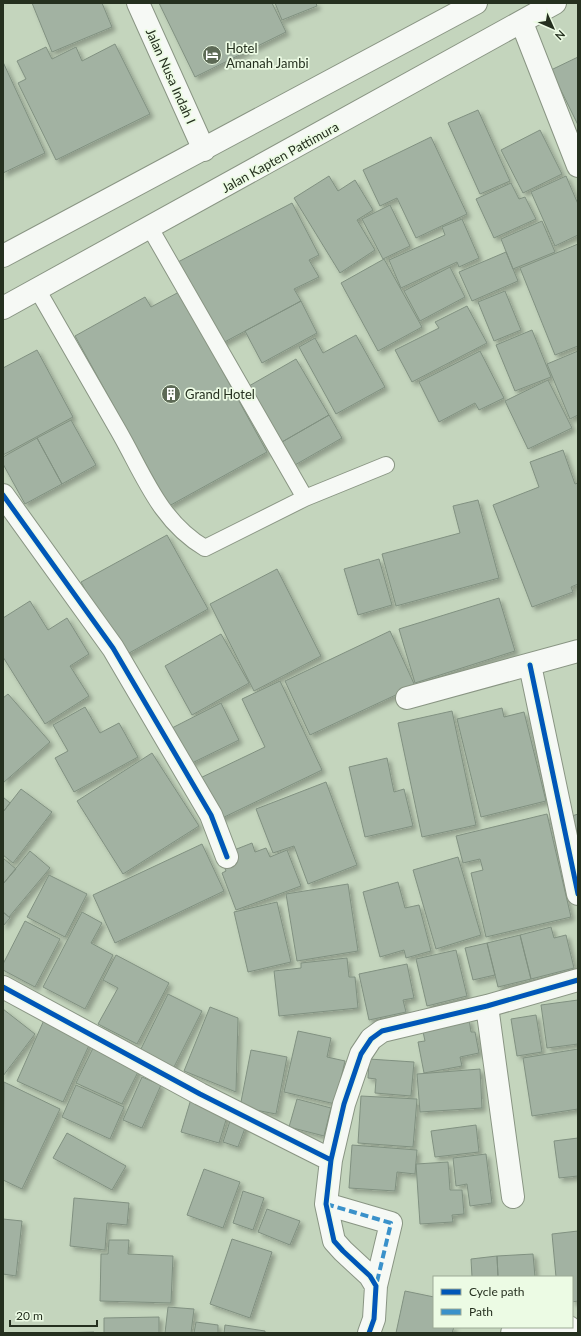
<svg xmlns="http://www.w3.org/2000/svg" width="581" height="1336" font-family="Lato,sans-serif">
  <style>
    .building { fill: #a2b2a2; stroke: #819181; filter: url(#shadow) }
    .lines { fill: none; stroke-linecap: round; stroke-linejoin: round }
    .lane-casing { stroke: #899583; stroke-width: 18 }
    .street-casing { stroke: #899583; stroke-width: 24 }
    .primary-casing { stroke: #899583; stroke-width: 24 }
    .lane { stroke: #f6f9f5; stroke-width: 16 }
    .street { stroke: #f6f9f5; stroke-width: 22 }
    .primary { stroke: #f6f9f5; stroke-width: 22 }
    .quiet { stroke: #3a91ca; stroke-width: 4; stroke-dasharray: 8 4; stroke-linecap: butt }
    .cycleway-casing { stroke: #ecfbe4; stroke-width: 8 }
    .cycleway { stroke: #0057b8; stroke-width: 5 }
    .labels { text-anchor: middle; stroke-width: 3.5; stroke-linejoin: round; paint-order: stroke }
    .poi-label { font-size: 13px; fill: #25301f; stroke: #ecfbe4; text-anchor: start }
    .street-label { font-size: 13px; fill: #25301f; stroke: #ecfbe4 }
  </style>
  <defs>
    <filter id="shadow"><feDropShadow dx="3.5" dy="3.5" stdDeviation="2" flood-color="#0004"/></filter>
  </defs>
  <rect width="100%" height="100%" fill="#c4d5bd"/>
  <!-- building -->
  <path class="building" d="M32,3H102L112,27L52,52Z
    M159,3H272L286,32L195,77Z
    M275,3H316L317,6L282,20Z
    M115,44L150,114L56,160L18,83L26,79L17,61L46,47L52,59L76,47L82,61Z
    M578,57V125L551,70Z
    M3,62L45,153L3,173Z
    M478,110L510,181L480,194L448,123Z
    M540,130L562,174L523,193L501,150Z
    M431,137L467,214L416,238L397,198L380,206L363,170Z
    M329,176L338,191L355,180L373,210L357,220L375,250L340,273L294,198Z
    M566,176L578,204V235L555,246L531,192Z
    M511,183L519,199L525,197L536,219L494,238L476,199Z
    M292,203L319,255L309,260L319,277L294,289L301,301L219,345L176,263Z
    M390,205L410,246L383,259L362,219Z
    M462,219L479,258L459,267L457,262L401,288L389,260L445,235L442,227Z
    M542,221L555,252L513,269L501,239Z
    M578,244V346L555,355L520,268Z
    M506,252L518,281L472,301L459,272Z
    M384,259L422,327L378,351L341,283Z
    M450,267L465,297L420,321L404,291Z
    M505,291L521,330L494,341L478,302Z
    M179,292L267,452L169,506L75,336L145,297L151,307Z
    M301,301L317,333L262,363L245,331Z
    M467,306L487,343L412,382L395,350L439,328L435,322Z
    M532,330L551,377L515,391L496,345Z
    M356,335L385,387L336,414L299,347L315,338L323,353Z
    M37,350L73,417L3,455V368Z
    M480,351L504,398L479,410L475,403L439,422L419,382Z
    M578,351V415L570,419L547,364Z
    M296,359L329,415L282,442L249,386Z
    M548,380L572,428L528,449L505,401Z
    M329,415L342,438L295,465L282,442Z
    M71,420L96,465L62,484L37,438Z
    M37,438L62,484L25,504L3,464V457Z
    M563,450L575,484L578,483V584L571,587L573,592L532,607L493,505L539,487L530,462Z
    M478,500L499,578L396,606L382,554L460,533L453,506Z
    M167,535L208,609L122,657L81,582Z
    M379,559L392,605L358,615L344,569Z
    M277,569L321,656L254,691L210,604Z
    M499,598L515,651L415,683L399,629Z
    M30,601L48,630L67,618L89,654L70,666L89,696L45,724L3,657V618Z
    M390,631L415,686L310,735L285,681Z
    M221,634L249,683L192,715L165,666Z
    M280,681L322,770L216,821L196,780L265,747L242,699Z
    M8,694L50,742L3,783V698Z
    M221,703L239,740L190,764L172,728Z
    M85,707L100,733L119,723L138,757L74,792L55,758L68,751L53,725Z
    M502,708L504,717L524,712L546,801L481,817L457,719Z
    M452,711L476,825L422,837L398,723Z
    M152,753L199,826L123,874L77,801Z
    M387,758L394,792L404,789L413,826L365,837L349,767Z
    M326,782L357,865L308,884L294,846L273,853L256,809Z
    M21,789L52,812L13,863L3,855V812Z
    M3,797L10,803L3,812Z
    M547,814L571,917L486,937L471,873L483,870L480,859L463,863L456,836Z
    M578,814V835L572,816Z
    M252,843L255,852L266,848L270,857L287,850L301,886L236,910L222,873L226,871L224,866L229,852Z
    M202,844L224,891L115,943L93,895Z
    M30,851L50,868L9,917L3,912V884Z
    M458,857L481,935L436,949L413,870Z
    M3,858L16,869L3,884Z
    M49,875L87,894L65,937L27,917Z
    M398,882L405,908L419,905L431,951L406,958L404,950L380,957L363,892Z
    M348,884L358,951L297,961L286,894Z
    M277,902L291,962L248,972L234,912Z
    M3,912L10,918L3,926Z
    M82,912L102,923L91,943L113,955L85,1009L43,987Z
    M25,921L60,939L35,987L3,970V964Z
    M551,927L554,938L566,935L574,968L531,979L520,935Z
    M520,935L531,979L498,987L487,943Z
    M487,943L495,975L473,980L465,948Z
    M456,950L467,996L427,1006L416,959Z
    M116,955L169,983L137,1044L98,1024L118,988L103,980Z
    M347,958L349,977H355L358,1008L279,1016L274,971L301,968V963Z
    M407,964L414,998L403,1000L406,1012L369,1020L359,974Z
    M168,994L202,1011L172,1071L138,1055Z
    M578,1000V1044L547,1048L541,1005Z
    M210,1007L238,1018L236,1092L184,1071Z
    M3,1009L35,1034L3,1076Z
    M536,1015L542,1052L517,1056L511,1019Z
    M469,1019L471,1032H475L479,1053L460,1057L462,1066L424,1073L418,1042L425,1041L422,1027Z
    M44,1020L91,1041L63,1102L17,1081Z
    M298,1031L331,1038L327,1057L345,1061L335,1104L284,1092Z
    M94,1046L140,1068L122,1104L76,1083Z
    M578,1049V1109L532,1116L523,1058Z
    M251,1050L287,1057L276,1114L240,1107Z
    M369,1059L414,1062L411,1096L375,1093L376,1079L368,1078Z
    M480,1069L482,1108L420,1112L417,1074Z
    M142,1077L161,1085L142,1128L123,1120Z
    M4,1082L60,1109L22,1189L3,1180Z
    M76,1085L124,1107L110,1139L62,1117Z
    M361,1096L417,1099L413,1147L358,1143Z
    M191,1099L229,1110L219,1143L181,1132Z
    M297,1099L331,1108L324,1136L289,1127Z
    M232,1115L248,1120L238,1147L223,1142Z
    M476,1125L479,1152L435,1157L431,1131Z
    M67,1133L126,1166L112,1190L53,1158Z
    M578,1138V1176L559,1178L554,1141Z
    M352,1145L417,1150L415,1174L397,1172L395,1191L349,1188Z
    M486,1154L492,1203L470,1206L467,1184L456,1186L453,1158Z
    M448,1162L450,1190H462L464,1214L452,1215L453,1222L420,1224L416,1164Z
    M204,1169L240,1182L223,1228L187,1215Z
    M243,1191L264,1198L253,1230L233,1223Z
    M74,1198L129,1203L127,1225L107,1223L105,1250L70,1246Z
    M267,1209L300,1221L290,1245L258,1232Z
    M3,1219L22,1221L16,1276L3,1274Z
    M578,1231V1301L572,1302V1277H556L552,1234Z
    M232,1239L272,1252L250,1318L210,1304Z
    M109,1240H129L128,1254L173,1256L171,1303L100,1301L101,1254H108Z
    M533,1254L535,1277H498L497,1256Z
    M497,1256L498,1277H472L471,1259Z
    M405,1291L434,1297V1327H454L452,1333H396Z
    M168,1307L194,1309L191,1333H165Z
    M159,1317V1333H104V1318Z
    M196,1322L218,1325V1333H194Z
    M225,1325L265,1331V1333H224Z
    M94,1332V1333H56Z"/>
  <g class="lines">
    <defs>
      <path id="lane" d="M37,289C64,336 91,383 118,430C143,473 159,521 205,548L305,498L150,228
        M305,498L386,465"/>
      <path id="street" d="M138,3L204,150
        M522,23L578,166
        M3,495L113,648L211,815L227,857
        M530,665L578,894
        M407,698L578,651
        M3,987L200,1094L331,1160
        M487,1006L513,1197
        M326,1204L391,1223L376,1286
        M369,1333L374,1319L376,1286L370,1276L343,1251L334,1241L326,1204L331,1160L344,1104L361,1054L371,1039L382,1031L487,1006L578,980
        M512,1333L569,1327"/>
      <path id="primary" d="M3,256L476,3
        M3,308L555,3"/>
    </defs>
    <!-- lane casing -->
    <use href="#lane" class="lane-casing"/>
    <!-- street casing -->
    <use href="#street" class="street-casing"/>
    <!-- primary casing -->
    <use href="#primary" class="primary-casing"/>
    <!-- lane -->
    <use href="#lane" class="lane"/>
    <!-- street -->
    <use href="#street" class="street"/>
    <!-- primary -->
    <use href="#primary" class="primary"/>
    <!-- quiet -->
    <path class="quiet" d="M326,1204L391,1223L376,1286"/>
    <defs>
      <path id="cycleway" d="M3,495L113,648L211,815L227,857
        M530,665L578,894
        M3,987L200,1094L331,1160
        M369,1333L374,1319L376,1286L370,1276L343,1251L334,1241L326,1204L331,1160L344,1104L361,1054L371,1039L382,1031L487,1006L578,980"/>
    </defs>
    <!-- cycleway casing -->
    <use href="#cycleway" class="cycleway-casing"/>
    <!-- cycleway -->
    <use href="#cycleway" class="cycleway"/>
  </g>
  <!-- icons -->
  <defs>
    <symbol id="hotel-disc" viewBox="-11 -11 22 22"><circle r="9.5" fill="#5d6a56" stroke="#ecfbe4"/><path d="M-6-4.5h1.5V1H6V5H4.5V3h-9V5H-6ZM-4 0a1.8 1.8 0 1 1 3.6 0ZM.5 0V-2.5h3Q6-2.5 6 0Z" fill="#fff"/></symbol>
    <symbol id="building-disc" viewBox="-11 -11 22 22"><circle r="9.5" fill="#5d6a56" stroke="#ecfbe4"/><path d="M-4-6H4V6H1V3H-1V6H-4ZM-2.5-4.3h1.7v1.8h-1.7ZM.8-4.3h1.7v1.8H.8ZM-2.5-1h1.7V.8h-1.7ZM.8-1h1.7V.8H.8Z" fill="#fff"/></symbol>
  </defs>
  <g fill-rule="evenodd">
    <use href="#hotel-disc" x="201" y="44" width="22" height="22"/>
    <use href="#building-disc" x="160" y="383" width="22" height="22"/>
  </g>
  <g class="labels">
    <!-- poi labels -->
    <g class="poi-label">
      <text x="226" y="53">Hotel<tspan x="226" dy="15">Amanah Jambi</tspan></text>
      <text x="185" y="399">Grand Hotel</text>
    </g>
    <!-- street labels -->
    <g class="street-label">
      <text transform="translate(171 76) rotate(66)" y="5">Jalan Nusa Indah I</text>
      <text transform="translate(280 157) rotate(-29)" y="5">Jalan Kapten Pattimura</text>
    </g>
  </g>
  <!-- border -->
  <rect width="581" height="1336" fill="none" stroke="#25301f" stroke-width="8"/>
  <!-- legend -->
  <rect x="433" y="1276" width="140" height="52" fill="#ecfbe4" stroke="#9caa95"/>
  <rect x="441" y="1289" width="20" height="6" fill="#0057b8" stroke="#9caa95"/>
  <text x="469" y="1296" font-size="12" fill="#25301f">Cycle path</text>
  <rect x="441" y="1309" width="20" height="6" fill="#3a91ca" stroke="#9caa95"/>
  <text x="469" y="1316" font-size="12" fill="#25301f">Path</text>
  <!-- north arrow -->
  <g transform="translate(553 28) rotate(135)" stroke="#ecfbe4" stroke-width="3" paint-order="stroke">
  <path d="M0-3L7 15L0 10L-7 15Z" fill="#25301f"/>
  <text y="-6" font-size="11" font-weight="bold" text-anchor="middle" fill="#25301f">N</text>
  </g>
  <!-- scale -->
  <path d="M10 1320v6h87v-6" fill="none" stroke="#25301f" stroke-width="2"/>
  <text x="16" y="1320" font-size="12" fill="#25301f" stroke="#ecfbe4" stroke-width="3" paint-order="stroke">20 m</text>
</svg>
